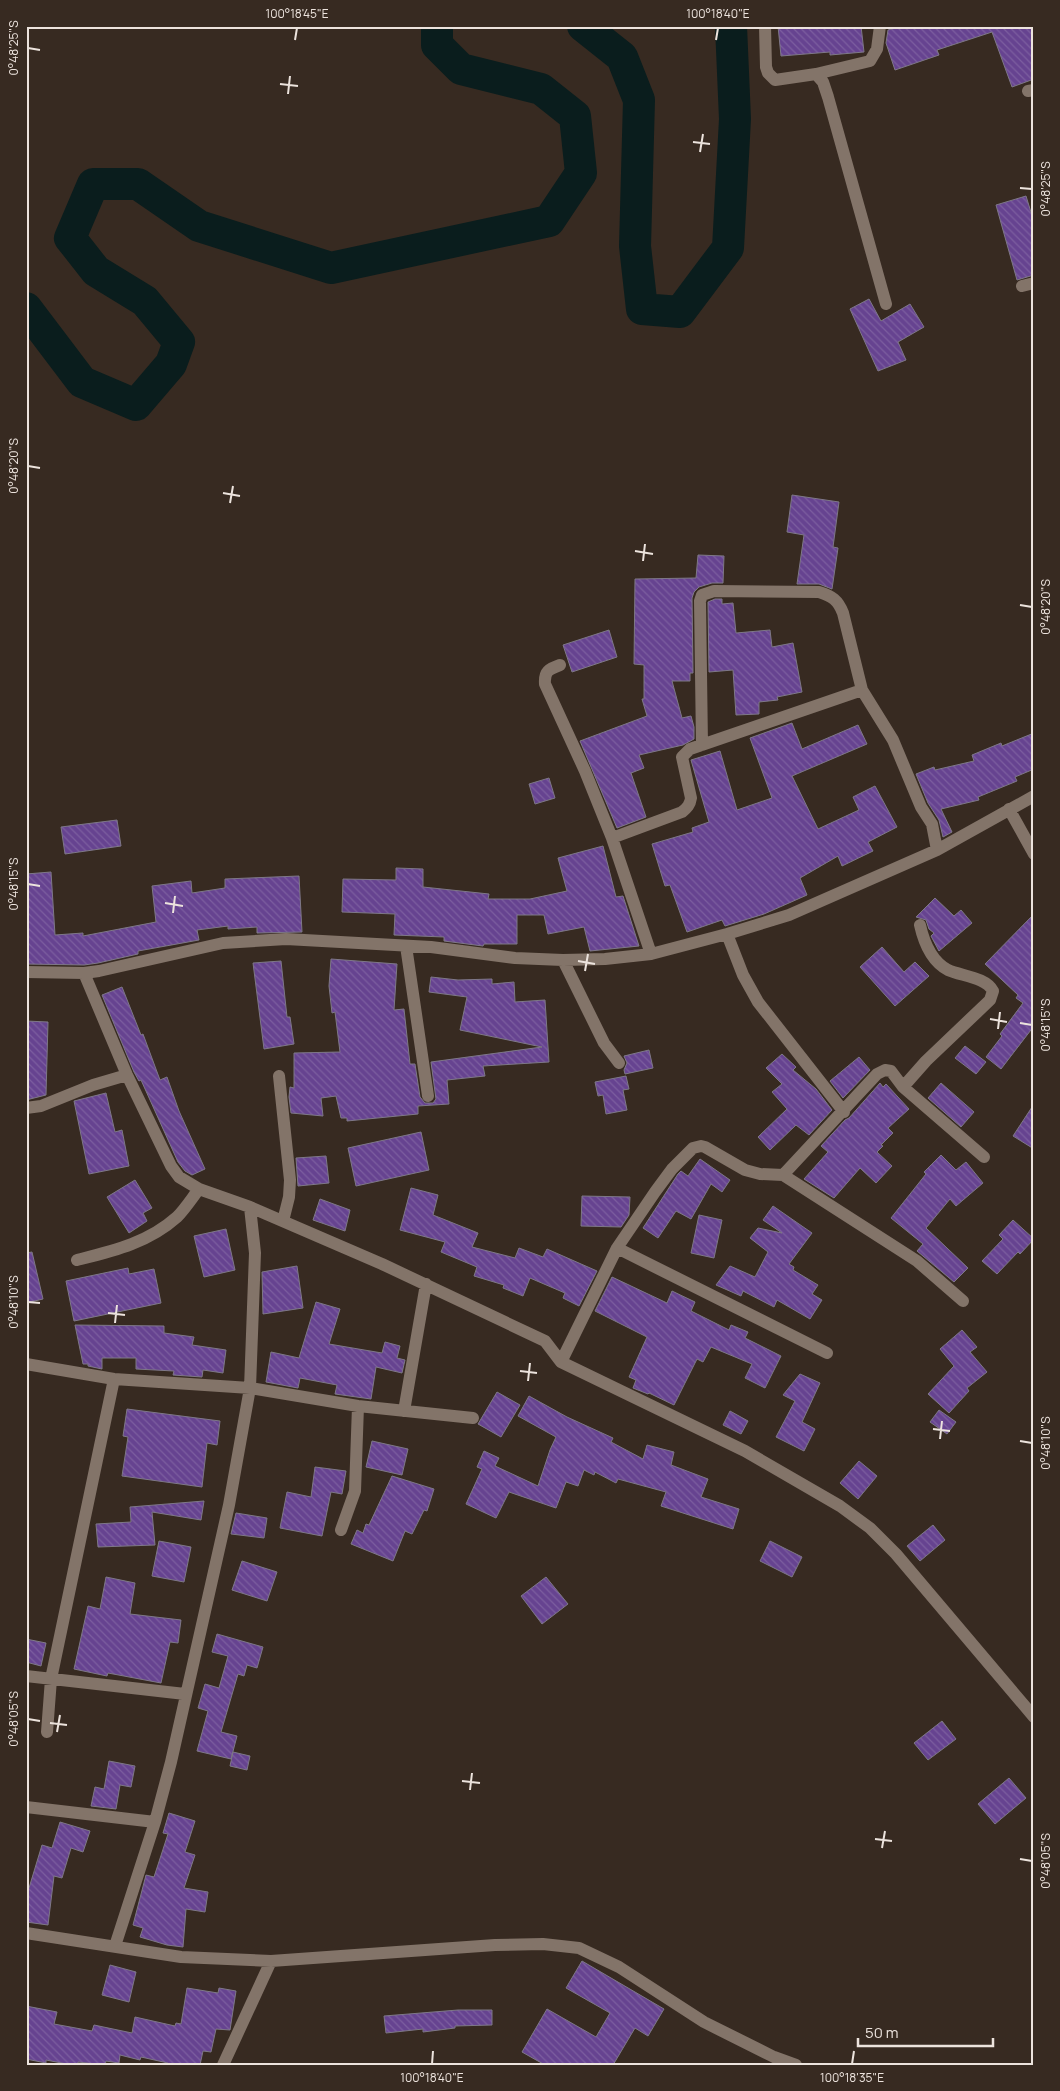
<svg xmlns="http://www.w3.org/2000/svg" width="1060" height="2091" font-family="Manrope,sans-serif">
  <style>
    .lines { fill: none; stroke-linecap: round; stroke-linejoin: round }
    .river { stroke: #0a1d1d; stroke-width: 32 }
    .building { fill: url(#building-back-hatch); stroke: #7e7887 }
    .minor { stroke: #837469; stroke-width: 12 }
    .ticks { fill: none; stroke: #ece3dd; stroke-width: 2 }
    .neatline { fill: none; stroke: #ece3dd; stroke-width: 2 }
    .ticks-label { font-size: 12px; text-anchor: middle; fill: #ece3dd }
  </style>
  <defs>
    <pattern id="building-back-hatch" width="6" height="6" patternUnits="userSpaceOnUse" patternTransform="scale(1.25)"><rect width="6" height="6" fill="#664390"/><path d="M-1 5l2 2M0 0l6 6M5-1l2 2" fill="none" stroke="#7c5e9f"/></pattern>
  </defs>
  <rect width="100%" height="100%" fill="#372a21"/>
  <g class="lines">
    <!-- river -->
    <path class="river" d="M583,26L622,57L639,100L635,246L642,309L680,312L728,248L735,119L731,26
      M26,308L82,382L136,405L171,364L179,342L145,301L96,271L70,238L93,184H138L199,226L331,268L549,221L581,173L575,116L541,89L461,69L437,45V26"/>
  </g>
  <!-- building -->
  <path class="building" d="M778,26H861L864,52L830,55V52L781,56Z
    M901,26H1034V79L1012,87L992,32L937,50L939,55L895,70L886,43L888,30Z
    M1026,196L1034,222V275L1017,280L996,205Z
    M869,299L881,321L910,304L924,327L898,342L906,360L878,371L850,309Z
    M792,495L839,502L833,547L838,548L832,589L819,584H797L804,535L787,532Z
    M698,555L724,556L723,583H712L699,587L694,592L692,598L693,673H690V681H672L682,718L691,716L694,727V739L683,745L639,755L644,768L631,773L646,817L617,828L580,741L647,716L642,699H644V665L634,664L635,579L696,578Z
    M715,599H722V604L733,603L736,633L770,630L772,647L793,643L802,692L777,697L778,700L759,702V714L736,715L733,670L709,672L708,602Z
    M609,630L617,657L572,672L563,645Z
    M792,723L802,749L858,725L867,744L792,776L818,829L859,810L853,797L875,786L897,827L868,842L873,851L842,866L838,856L800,878L807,895L764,914L725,926L722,920L687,932L670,885L665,886L652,844L693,832L692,828L709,822L691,760L720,751L737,810L772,798L750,738Z
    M1034,733V769L1015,777L1017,781L978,797L979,800L941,809L952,832L943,837L939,820L928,803L916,774L934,767L935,770L974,761L972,755L1001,743L1002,746Z
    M549,778L555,798L535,804L529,784Z
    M117,820L121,846L65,854L61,827Z
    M603,846L616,897L623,896L639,946L590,951L584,927L548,934L544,915H517V944H484L483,946L444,941V937L394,935L395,914L342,912L343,879L396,880V868L423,869V887L489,894L488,899H530L567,891L558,858Z
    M51,872L55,935L83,933V936L156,922L152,886L191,881L192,893L225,888V879L299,876L302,932L257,933V927L228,929V926L197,930L199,940L138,951V954L98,963L84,965L26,964V874Z
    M935,898L954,916L961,910L972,923L939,951L931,936L934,933L929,929L926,920L916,917Z
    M1034,914V1026L1001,1069L986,1057L1002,1036L1000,1034L1023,1003L1016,998L1018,995L985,964Z
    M882,947L904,972L915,962L929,976L895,1006L860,967Z
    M331,959L397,964L394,1010L404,1009L410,1064H415L420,1097L425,1103H433L436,1099L431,1062L542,1047L460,1030L467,997L429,992L431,977L458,980L492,979V984L514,982L515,1002L545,1000L549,1062L483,1066L485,1076L447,1080L449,1104L418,1106V1114L347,1121V1118H341L336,1096L321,1098L323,1116L291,1113L289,1097L290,1087L294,1088V1053L340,1052L335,1012L332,1013L329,986Z
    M281,961L287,1017H290L294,1044L264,1049L253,963Z
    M122,987L141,1035L143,1034L160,1080L167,1077L179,1111L205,1169L192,1175L185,1171L178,1162L141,1080L139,1081L134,1072L102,995Z
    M26,1021L48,1022L46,1095L26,1100Z
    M965,1046L986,1062L976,1074L955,1058Z
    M649,1050L653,1068L625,1074L624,1070L627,1063L624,1056Z
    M782,1054L796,1067L793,1070L816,1089L832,1110L809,1135L796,1125L770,1150L758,1137L787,1109L772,1092L782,1084L766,1068Z
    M859,1057L870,1070L843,1098L830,1081Z
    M626,1076L629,1089L623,1090L627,1110L606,1114L603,1095L598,1096L595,1082Z
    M880,1083L883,1087L886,1084L909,1109L888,1128L893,1133L881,1145L883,1146L877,1152L892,1166L876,1183L860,1168L834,1198L804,1179L828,1152L821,1146L845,1120L849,1118Z
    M941,1083L974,1112L961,1127L928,1098Z
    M106,1093L115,1132L122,1130L129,1166L89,1174L74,1101Z
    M1034,1104V1149L1013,1136Z
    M421,1132L429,1170L356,1186L348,1148Z
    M941,1155L956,1170L966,1162L983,1183L956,1206L950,1199L926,1228L968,1268L954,1282L917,1251L923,1244L891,1218L926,1174L924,1172Z
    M326,1156L329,1183L298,1186L296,1158Z
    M700,1159L730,1180L722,1192L711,1184L691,1219L676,1211L658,1238L643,1228L678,1174L681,1171L688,1176Z
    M135,1180L152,1208L143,1213L147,1221L129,1233L107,1197Z
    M411,1188L438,1195L433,1215L478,1233L472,1247L515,1258L519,1248L543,1257L547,1249L597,1271L579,1306L563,1298L565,1293L530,1278L523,1296L503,1288L504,1285L474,1276L477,1267L441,1252L445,1242L400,1230Z
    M582,1196L630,1197L629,1215L621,1227L581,1226Z
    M320,1199L350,1210L345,1231L313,1220Z
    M773,1206L812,1233L789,1264L794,1267L793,1270L818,1285L812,1294L822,1300L810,1319L777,1300L774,1307L743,1291L741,1296L716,1285L730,1266L755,1277L768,1252L750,1238L758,1228L782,1233L763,1220Z
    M699,1215L722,1220L714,1258L691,1253Z
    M1013,1220L1034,1239L1020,1254L1018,1252L997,1274L982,1261L1003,1239L999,1235Z
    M226,1229L235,1270L204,1277L194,1236Z
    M32,1252L43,1299L26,1303V1253Z
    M297,1266L303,1308L263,1314L262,1272Z
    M128,1268L129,1274L154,1269L161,1303L74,1321L66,1281Z
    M612,1277L667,1303L672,1291L695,1302L691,1311L729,1330L731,1325L748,1332L745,1338L781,1356L765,1388L745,1378L752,1364L711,1347L703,1362L697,1359L674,1405L649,1393L648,1394L633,1388L636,1380L629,1377L647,1337L595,1311Z
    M316,1302L340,1309L329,1344L382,1353L385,1342L400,1346L397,1358L405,1360L402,1373L376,1367L371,1399L335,1394L337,1385L300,1378L298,1388L266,1382L271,1352L299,1358Z
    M75,1325L164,1326V1333L194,1337L192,1345L226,1350L223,1373L203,1370L202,1377L173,1375L174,1371L136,1369V1358H102V1369L88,1366V1364H83Z
    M962,1330L977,1347L970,1352L987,1372L967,1388L969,1391L949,1413L928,1394L954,1366L940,1349Z
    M800,1374L820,1383L802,1422L815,1429L804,1451L776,1437L795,1401L783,1395Z
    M497,1392L520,1405L501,1437L478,1424Z
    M529,1396L567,1417L613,1438L611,1442L643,1459L647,1445L674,1452L671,1465L708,1479L701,1497L739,1509L733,1529L661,1506L666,1492L618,1479L616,1483L595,1472L594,1475L584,1470L578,1486L566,1482L556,1508L509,1492L496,1518L466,1504L482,1469L477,1467L484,1451L499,1458L495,1466L538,1486L550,1450L556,1437L518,1416Z
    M127,1409L220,1421L217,1445L207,1443L202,1487L122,1476L128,1437L123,1436Z
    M939,1410L956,1422L947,1434L930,1422Z
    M730,1411L748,1421L741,1434L723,1425Z
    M372,1441L408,1449L402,1475L366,1467Z
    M859,1461L877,1476L858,1499L840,1483Z
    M315,1467L346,1471L342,1494L331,1492L322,1536L280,1528L287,1492L311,1497Z
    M392,1476L434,1489L427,1511L424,1510L412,1534L405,1531L393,1561L351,1544L357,1530L363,1533L366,1524L369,1525Z
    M204,1501L201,1520L152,1512L155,1545L98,1547L96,1524L131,1522L130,1507Z
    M236,1513L267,1518L264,1538L231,1534Z
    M933,1525L945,1540L920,1561L907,1546Z
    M159,1541L191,1547L184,1582L152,1576Z
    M770,1541L802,1557L792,1577L760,1561Z
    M242,1561L277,1572L267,1601L232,1590Z
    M106,1577L135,1583L130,1614L181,1620L178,1643L170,1642L161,1683L108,1673L107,1676L74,1669L88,1606L100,1609Z
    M546,1577L568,1604L542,1624L521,1596Z
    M217,1634L263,1647L257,1668L247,1665L244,1676L238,1674L221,1732L237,1736L231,1759L197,1751L208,1711L198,1708L205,1684L219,1688L228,1656L212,1652Z
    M26,1639L46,1643L41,1666L26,1662Z
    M942,1721L956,1739L928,1760L914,1743Z
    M233,1752L250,1756L247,1770L230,1766Z
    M109,1761L135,1766L131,1787L120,1785L116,1809L91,1806L95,1787L104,1789Z
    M1009,1778L1026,1798L995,1824L978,1804Z
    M169,1813L195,1821L185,1852L195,1855L184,1888L208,1892L205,1912L186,1909L183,1947L167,1945L140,1937L143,1928L133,1925L146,1875L154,1877L168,1834L163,1833Z
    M60,1822L90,1831L83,1852L71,1848L62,1878L54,1876L48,1925L26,1922V1888H29L42,1845L52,1848Z
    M582,1961L664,2009L648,2036L635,2028L613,2065H545L522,2052L547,2009L596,2037L610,2013L566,1988Z
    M110,1965L136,1972L129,2002L102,1995Z
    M187,1988L218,1993L219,1988L236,1991L230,2030L216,2029L211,2052L203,2051L200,2065H168V2063L141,2057L140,2060L120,2055L119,2063L106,2061L105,2065L78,2062V2065H72L46,2060V2063L26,2059V2006L57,2012L54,2024L92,2031L94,2025L132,2033L135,2017L175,2026L176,2023L181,2024Z
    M458,2010H492V2025L455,2026V2028L423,2032V2029L386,2033L384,2016Z"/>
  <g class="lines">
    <!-- minor -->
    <path class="minor" d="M765,26L766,67L768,73L775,80L816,74L870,61L877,49L880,26
      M816,74L823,82L828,97L886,304
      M1028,91L1034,90
      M1022,286L1034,283
      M560,665C549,669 544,671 545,684L585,771L612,838
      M702,745L700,601L702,595L714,591L819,592C832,596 838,600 843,613L862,690L893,740L921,807L932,824L937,850
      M1009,809L1034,854
      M727,934L743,975L758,1002L844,1112
      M406,946L428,1096
      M651,954L612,838L682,812C687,808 690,805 691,798L682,757L690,749L862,690
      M563,960L604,1043L619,1063
      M26,972L84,973L99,971L223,943L286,939L431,947L515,958L563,960L605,959L651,954L727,934L789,915L937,850L1034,796
      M84,973L127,1075L171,1166L179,1177L199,1189L250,1207L382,1264L545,1341L561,1362L745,1451L840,1506L870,1528L896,1554L1034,1717
      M279,1076L290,1180L289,1197L283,1221
      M903,1087L984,1157
      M26,1108L41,1106L93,1085L127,1075
      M783,1175L917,1261L963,1301
      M617,1248L827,1353
      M77,1260C113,1251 148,1243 177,1217C185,1209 192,1198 199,1189
      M561,1362L617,1248L655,1192L672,1169L693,1148L701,1146L705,1147L745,1170L760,1174L783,1175L877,1074L885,1070L891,1071L903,1087L926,1061L990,1000L993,991C986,977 961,976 948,970C931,961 924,943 920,925
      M26,1364L114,1379L250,1388L358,1406L473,1418
      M404,1411L426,1284
      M341,1530L355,1491L358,1406
      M26,1676L185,1694
      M47,1732L51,1679L114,1379
      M26,1807L155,1822
      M26,1933L181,1957L271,1961L495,1945L543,1944L579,1948L619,1967L704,2022L774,2057L796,2065
      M115,1946L155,1822L171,1762L229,1505L250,1388L255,1253L250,1207
      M223,2065L271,1961"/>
  </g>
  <!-- ticks -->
  <path class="ticks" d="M295,40L297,28M716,40L718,28M28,48L40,50M280,84L298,86M288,94L290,76M693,142L710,144M700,152L703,134M1020,188L1032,189M28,466L40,468M223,493L240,496M230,503L233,486M635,551L653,554M643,561L645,544M1020,605L1032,607M28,884L40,886M165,903L183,906M173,913L175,896M578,961L595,964M585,971L588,954M990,1019L1007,1022M1020,1023L1032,1025M998,1029L1000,1012M28,1302L40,1303M108,1313L125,1315M115,1323L117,1305M520,1371L537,1373M528,1381L530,1363M933,1429L950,1431M940,1439L942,1421M1020,1441L1032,1443M28,1719L40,1721M50,1723L67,1725M57,1732L60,1715M462,1781L480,1783M470,1790L472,1773M875,1839L892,1841M882,1848L885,1831M1020,1859L1032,1861M432,2064L433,2051M852,2064L854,2051"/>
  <!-- border -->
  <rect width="1060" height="2091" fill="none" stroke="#372a21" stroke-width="55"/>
  <!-- scale -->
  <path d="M858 2038v8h135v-8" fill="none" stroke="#ece3dd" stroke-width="2.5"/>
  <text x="865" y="2038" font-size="15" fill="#ece3dd" stroke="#372a21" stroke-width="4" paint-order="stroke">50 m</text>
  <rect x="28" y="28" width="1004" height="2036" class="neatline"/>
  <g class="ticks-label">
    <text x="297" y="18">100°18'45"E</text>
    <text x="718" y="18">100°18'40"E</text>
    <text transform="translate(14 48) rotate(-90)" y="4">0°48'25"S</text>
    <text transform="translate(1046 189) rotate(-90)" y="4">0°48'25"S</text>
    <text transform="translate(14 466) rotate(-90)" y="4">0°48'20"S</text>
    <text transform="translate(1046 607) rotate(-90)" y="4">0°48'20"S</text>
    <text transform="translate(14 884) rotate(-90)" y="4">0°48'15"S</text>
    <text transform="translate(1046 1025) rotate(-90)" y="4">0°48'15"S</text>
    <text transform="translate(14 1302) rotate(-90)" y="4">0°48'10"S</text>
    <text transform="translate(1046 1443) rotate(-90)" y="4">0°48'10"S</text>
    <text transform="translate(14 1719) rotate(-90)" y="4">0°48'05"S</text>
    <text transform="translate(1046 1861) rotate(-90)" y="4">0°48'05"S</text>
    <text x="432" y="2082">100°18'40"E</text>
    <text x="852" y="2082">100°18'35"E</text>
  </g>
</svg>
